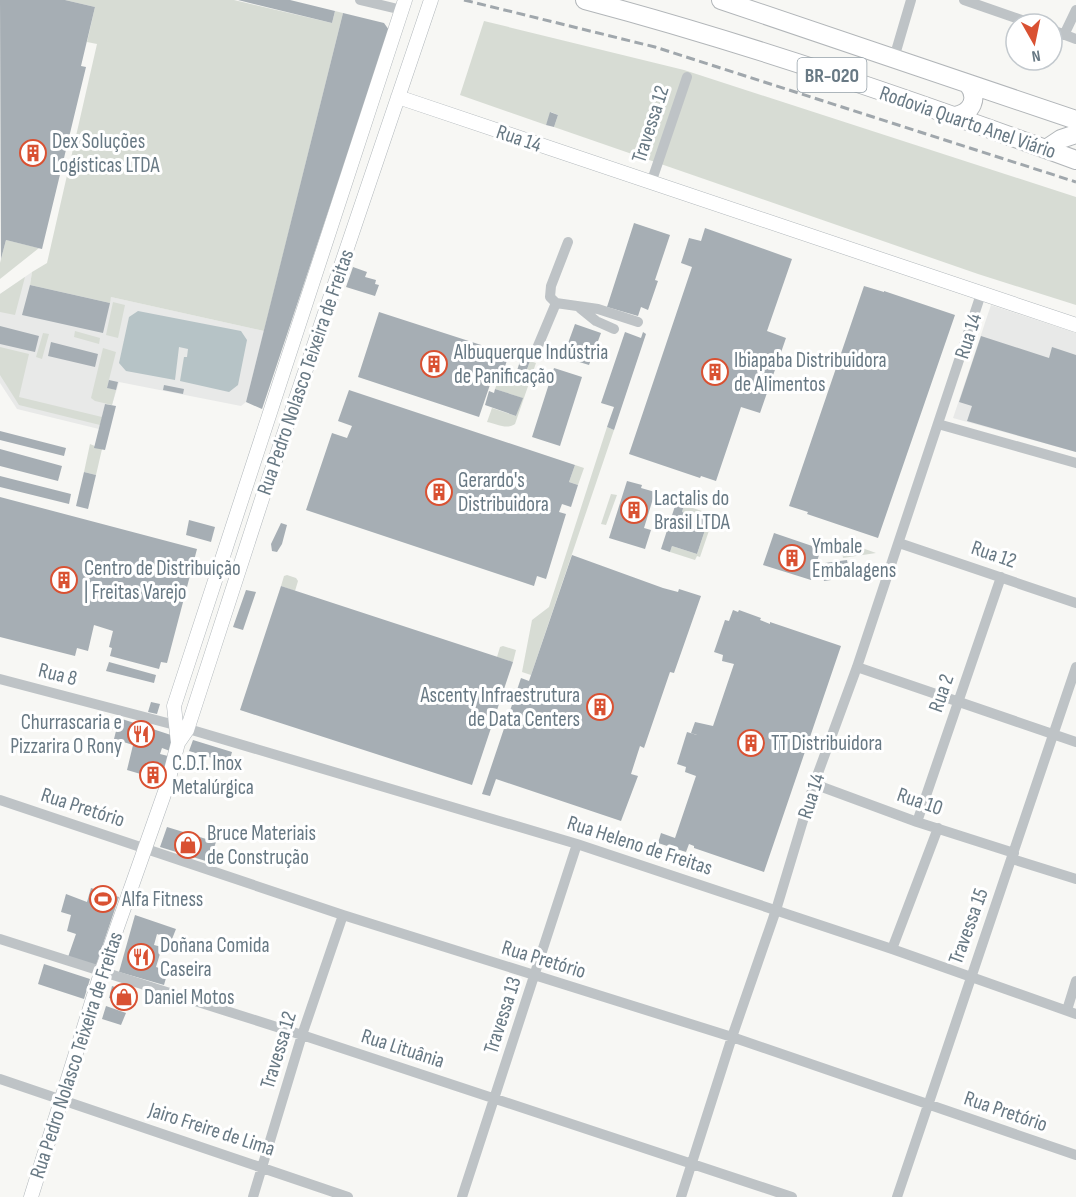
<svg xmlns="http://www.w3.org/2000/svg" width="1076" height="1197" font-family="'Sofia Sans Condensed',sans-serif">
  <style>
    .built { fill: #e8e9e8 }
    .green { fill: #d7dcd4 }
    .water { fill: #b6c3c6 }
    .building { fill: #a6aeb4 }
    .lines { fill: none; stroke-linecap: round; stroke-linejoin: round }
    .secondary-casing { stroke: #b1b7bb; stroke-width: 15 }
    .highway-casing { stroke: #b2b6b9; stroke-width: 20 }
    .street { stroke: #bec3c6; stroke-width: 10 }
    .secondary { stroke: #fff; stroke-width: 14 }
    .highway { stroke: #fff; stroke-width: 18 }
    .rail { stroke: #a0a7ac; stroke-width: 3; stroke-dasharray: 9 4.5; stroke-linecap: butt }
    .labels { text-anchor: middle; stroke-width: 6; stroke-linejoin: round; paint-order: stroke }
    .shield { fill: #fff; stroke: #95a1a9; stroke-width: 1.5 }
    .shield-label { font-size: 20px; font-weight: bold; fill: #687984 }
    .street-label { font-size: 21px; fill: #687984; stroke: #fff }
    .poi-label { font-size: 21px; fill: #687984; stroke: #fff; text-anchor: start }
  </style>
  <rect width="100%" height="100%" fill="#f7f7f4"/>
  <!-- built -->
  <path class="built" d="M32,272L30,285L109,303L111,297L264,331L246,402L241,406L119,382L112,405L105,404L99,429L17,409L0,383V294Z
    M991,305L1076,333V452L953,418Z"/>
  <!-- green -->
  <path class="green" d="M65,0H234L332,23L335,11L343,13L264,331L111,297L110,303L30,285L32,272L47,263L97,44L87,42L95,7Z
    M484,21L684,70L1076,197V305L978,274L554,127L558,115L551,112L546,125L460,95Z
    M6,240L39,248L0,279V263Z
    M25,277L15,315L0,312V294Z
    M113,302L125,305L118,338L106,335Z
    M75,331L100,338L99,344L74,337Z
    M43,333L49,334L42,359L36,357Z
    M0,347L29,354L19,397L102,417L100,425L19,405L0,375Z
    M103,348L116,352L107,388L116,390L112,405L95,401L91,398Z
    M530,361L536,363L515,424C507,430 497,424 487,422L492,408L516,416L522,398L495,389L500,376L522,383Z
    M607,427L614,430L531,675L522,672L532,620L549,607Z
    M90,444L102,449L96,475L84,472Z
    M575,465L584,468L578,485L569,482Z
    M611,494L617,495L606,525L601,524Z
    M684,505L711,514L710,518L713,519L700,557L697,556L695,560L670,552L672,546L697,554L708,521L682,512Z
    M840,540L876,553L843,558Z
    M287,575L296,578L298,581L295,591L281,586L284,576Z
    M503,646L516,650L513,662L497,657L500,647Z"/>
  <!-- water -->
  <path class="water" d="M138,311L241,331L247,340L238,385L229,392L180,381L184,357H187L188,349L179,347L175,380L126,371L119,363L129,317Z"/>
  <!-- building -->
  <path class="building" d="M0,0H65L95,7L81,66L86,67L42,249L6,240L1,259Z
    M238,0H290L335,11L332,23Z
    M343,13L384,23L389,30L262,409L246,402Z
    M550,112L558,115L554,127L546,125Z
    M634,223L670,235L655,280L658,281L648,310L641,307L638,316L607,307Z
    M705,228L792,259L767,331L786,338L760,413L741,407L716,481L701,476L700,478L629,454L692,267L681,263L689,238L701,241Z
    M353,267L367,272L365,277L376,280L375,284L379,285L375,296L346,287Z
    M30,285L110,303L103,333L22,315Z
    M864,286L884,292V291L955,315L878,538L807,514L808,512L789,506Z
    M379,312L509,354L502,376L494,373L479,417L358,377Z
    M575,324L601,333L589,365L563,357Z
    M0,326L39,336L35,352L0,344Z
    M625,332L641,338L643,332L646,334L614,430L607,427L614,407L601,403Z
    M981,336L1049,358L1052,347L1076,355V452L967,421L972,406L959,402Z
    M51,342L98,354L95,367L48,356Z
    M521,358L530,361L522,383L514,380Z
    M554,368L582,377L560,446L532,437Z
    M109,380L118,382L116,390L107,388Z
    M164,385L184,389L183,394L163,390Z
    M495,389L523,398L516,416L485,405L489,391L494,393Z
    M349,390L575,465L569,482L578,485L571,507L562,504L559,512L566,514L546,579L537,576L534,586L306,510L332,433L347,438L352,426L338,421Z
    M105,404L116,406L105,450L94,448Z
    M0,431L66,448L64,456L0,440Z
    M0,449L62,466L58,481L0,466Z
    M84,472L96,475L88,509L76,506Z
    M0,476L71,494L69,504L0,487Z
    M627,481L642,485L641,488L655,492L644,528L651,530L645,549L609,538Z
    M0,497L197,549L167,663L161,662L159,669L110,656L112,648L109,647L113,631L94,625L88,651L77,648L75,656L0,637Z
    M676,503L684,505L682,512L708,521L697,554L672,546L670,552L661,549Z
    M189,520L215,527L211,542L186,535Z
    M281,523L287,525L282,544L277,552L272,551L271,544Z
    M774,533L821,549L811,580L763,565Z
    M572,555L663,588L678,592L679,589L701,596L674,673L670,672L644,748L640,746L631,774L638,776L621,821L496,779L490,796L482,794L521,678L529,681Z
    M847,560L849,570L827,574L825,563Z
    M830,575L831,580L824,581L823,576Z
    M281,586L513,662L472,785L240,710Z
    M246,590L256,592L243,630L233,627Z
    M733,610L738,612L739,610L761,618L760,620L770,624V622L841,646L764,872L694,848V846L689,844L686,852L658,843L661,833L675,838L696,776L685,772L686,767L677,764L687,732L697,735L691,733L695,722L713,726L734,664L722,661L723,655L714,652L725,620L729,621Z
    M109,662L156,675L154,683L106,671Z
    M151,702L160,704L157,714L148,712Z
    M119,718L174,736L170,751L162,748L160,754L168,756L161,780L127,770L133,745L114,739L116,731L112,729L115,719Z
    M193,740L232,752L229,763L189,751Z
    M167,827L216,842L209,862L160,847Z
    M91,888L119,897L96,965L68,957L76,934L67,931L71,915L61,912L66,894L87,902Z
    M135,915L176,929L172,939L157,934L154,945L162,947L156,967L168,971L164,985L119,972Z
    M44,964L90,979L84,999L38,984Z
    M112,986L138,995L135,1006L109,998Z
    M106,1006L126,1013L121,1025L102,1019Z"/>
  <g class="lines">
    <defs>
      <path id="secondary" d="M398,97L1076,325
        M178,743L174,706L405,0
        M31,1197L101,973L167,786L178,743L187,730L262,499L431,0"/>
      <path id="highway" d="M585,0C751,44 914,101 1076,160
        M721,0L1076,120
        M955,116C972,113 979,98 968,84
        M1046,149L1061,139L1076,134"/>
    </defs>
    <!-- secondary casing -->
    <use href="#secondary" class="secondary-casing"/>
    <!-- highway casing -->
    <use href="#highway" class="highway-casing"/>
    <!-- street -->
    <path class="street" d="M360,0L402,10
      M964,0L1033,24
      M1052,30L1076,39
      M1064,35L1076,10
      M894,58L911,0
      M651,183L687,77
      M556,303L598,309L638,322
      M580,308L596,321L614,329
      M535,353L556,303L550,297L551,286L568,242
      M938,424L1076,463
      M899,543L1076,603
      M857,667L1076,742
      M0,679L175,725L577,844L892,949L1076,1014
      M814,784L917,822L1014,853
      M0,800L343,915L732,1037L1076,1155
      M917,822L1001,577
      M1012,859L1076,879
      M0,939L302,1035L792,1197
      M892,949L938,828
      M1067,1010L1076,981
      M0,1079L348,1197
      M253,1197L302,1035L343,915
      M462,1197L577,844
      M681,1197L732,1037L776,910L814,784L857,667L981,294
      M897,1197L1076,667"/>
    <!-- secondary -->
    <use href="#secondary" class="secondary"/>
    <!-- highway -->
    <use href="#highway" class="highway"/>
    <!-- rail -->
    <path class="rail" d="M464,0L655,47L1076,182"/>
  </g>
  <!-- icons -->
  <defs>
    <symbol id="building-ring" viewBox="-11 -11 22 22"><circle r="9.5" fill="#fff" stroke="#d95132" stroke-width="1.5"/><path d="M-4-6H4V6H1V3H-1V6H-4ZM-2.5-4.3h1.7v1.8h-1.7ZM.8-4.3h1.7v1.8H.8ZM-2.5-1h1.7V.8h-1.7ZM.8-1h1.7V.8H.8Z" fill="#d95132"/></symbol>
    <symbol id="restaurant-ring" viewBox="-11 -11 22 22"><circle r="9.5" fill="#fff" stroke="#d95132" stroke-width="1.5"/><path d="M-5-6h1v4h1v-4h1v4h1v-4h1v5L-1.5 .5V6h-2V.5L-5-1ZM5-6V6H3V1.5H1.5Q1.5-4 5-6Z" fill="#d95132"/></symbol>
    <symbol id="shop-ring" viewBox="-11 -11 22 22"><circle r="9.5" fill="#fff" stroke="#d95132" stroke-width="1.5"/><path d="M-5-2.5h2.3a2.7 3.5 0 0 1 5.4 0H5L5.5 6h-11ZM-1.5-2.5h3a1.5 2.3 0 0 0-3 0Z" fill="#d95132"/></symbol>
    <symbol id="stadium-ring" viewBox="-11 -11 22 22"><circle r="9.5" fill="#fff" stroke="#d95132" stroke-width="1.5"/><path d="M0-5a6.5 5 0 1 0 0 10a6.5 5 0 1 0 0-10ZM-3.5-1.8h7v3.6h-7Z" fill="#d95132"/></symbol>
  </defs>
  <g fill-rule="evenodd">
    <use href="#building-ring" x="18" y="138" width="30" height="30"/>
    <use href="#building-ring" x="419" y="349" width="30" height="30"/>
    <use href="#building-ring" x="700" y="357" width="30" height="30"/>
    <use href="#building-ring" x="424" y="477" width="30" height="30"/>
    <use href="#building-ring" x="619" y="495" width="30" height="30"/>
    <use href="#building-ring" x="777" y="543" width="30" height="30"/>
    <use href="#building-ring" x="49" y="565" width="30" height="30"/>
    <use href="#building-ring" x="585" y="692" width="30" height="30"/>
    <use href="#restaurant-ring" x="126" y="719" width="30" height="30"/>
    <use href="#building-ring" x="736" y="728" width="30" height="30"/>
    <use href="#building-ring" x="138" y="760" width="30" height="30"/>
    <use href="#shop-ring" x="173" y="830" width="30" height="30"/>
    <use href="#stadium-ring" x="88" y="884" width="30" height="30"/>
    <use href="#restaurant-ring" x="126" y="942" width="30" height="30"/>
    <use href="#shop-ring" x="109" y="982" width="30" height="30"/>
  </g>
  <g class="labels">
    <!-- shield labels -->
    <rect class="shield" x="797.5" y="58" width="69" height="34" rx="4.5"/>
    <g class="shield-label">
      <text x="832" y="82">BR-020</text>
    </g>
    <!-- street labels -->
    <g class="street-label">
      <text transform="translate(968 122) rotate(19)" y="7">Rodovia Quarto Anel Viário</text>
      <text transform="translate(650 124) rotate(-72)" y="7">Travessa 12</text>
      <text transform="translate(519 138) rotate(19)" y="7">Rua 14</text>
      <text transform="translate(968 336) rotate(-72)" y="7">Rua 14</text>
      <text transform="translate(305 372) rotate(-71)" y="7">Rua Pedro Nolasco Teixeira de Freitas</text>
      <text transform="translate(994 554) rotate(19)" y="7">Rua 12</text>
      <text transform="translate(58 674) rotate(14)" y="7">Rua 8</text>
      <text transform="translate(941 693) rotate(-71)" y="7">Rua 2</text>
      <text transform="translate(811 796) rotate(-72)" y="7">Rua 14</text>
      <text transform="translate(920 801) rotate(19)" y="7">Rua 10</text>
      <text transform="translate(83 807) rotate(18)" y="7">Rua Pretório</text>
      <text transform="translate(640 845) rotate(18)" y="7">Rua Heleno de Freitas</text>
      <text transform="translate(968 926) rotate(-70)" y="7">Travessa 15</text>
      <text transform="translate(544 959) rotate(17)" y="7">Rua Pretório</text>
      <text transform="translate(502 1015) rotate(-72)" y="7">Travessa 13</text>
      <text transform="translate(403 1048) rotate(18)" y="7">Rua Lituânia</text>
      <text transform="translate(278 1050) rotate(-73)" y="7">Travessa 12</text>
      <text transform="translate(76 1055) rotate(-72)" y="7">Rua Pedro Nolasco Teixeira de Freitas</text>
      <text transform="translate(1006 1111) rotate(19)" y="7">Rua Pretório</text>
      <text transform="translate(212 1129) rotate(18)" y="7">Jairo Freire de Lima</text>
    </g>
    <!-- poi labels -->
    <g class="poi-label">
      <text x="52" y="148">Dex Soluções<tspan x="52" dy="24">Logísticas LTDA</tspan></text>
      <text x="454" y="359">Albuquerque Indústria<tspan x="454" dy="24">de Panificação</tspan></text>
      <text x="734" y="367">Ibiapaba Distribuidora<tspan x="734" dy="24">de Alimentos</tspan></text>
      <text x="458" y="487">Gerardo's<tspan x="458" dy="24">Distribuidora</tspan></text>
      <text x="654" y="505">Lactalis do<tspan x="654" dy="24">Brasil LTDA</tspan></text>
      <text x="812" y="553">Ymbale<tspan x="812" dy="24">Embalagens</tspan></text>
      <text x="84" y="575">Centro de Distribuição<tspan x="84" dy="24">| Freitas Varejo</tspan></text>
      <text x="580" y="702" text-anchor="end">Ascenty Infraestrutura<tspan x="580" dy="24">de Data Centers</tspan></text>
      <text x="122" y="729" text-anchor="end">Churrascaria e<tspan x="122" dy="24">Pizzarira O Rony</tspan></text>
      <text x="771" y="750">TT Distribuidora</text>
      <text x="172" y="770">C.D.T. Inox<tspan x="172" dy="24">Metalúrgica</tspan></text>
      <text x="207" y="840">Bruce Materiais<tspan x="207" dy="24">de Construção</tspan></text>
      <text x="122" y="906">Alfa Fitness</text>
      <text x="160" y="952">Doñana Comida<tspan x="160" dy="24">Caseira</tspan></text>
      <text x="144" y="1004">Daniel Motos</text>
    </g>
  </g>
  <!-- north arrow -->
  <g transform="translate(1034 42) rotate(171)"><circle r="28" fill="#ffffff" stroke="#c3c9ce" stroke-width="1.5"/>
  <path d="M0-4.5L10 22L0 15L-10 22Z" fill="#d95132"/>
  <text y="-9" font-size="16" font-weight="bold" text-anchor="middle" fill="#687984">N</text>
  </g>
</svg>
